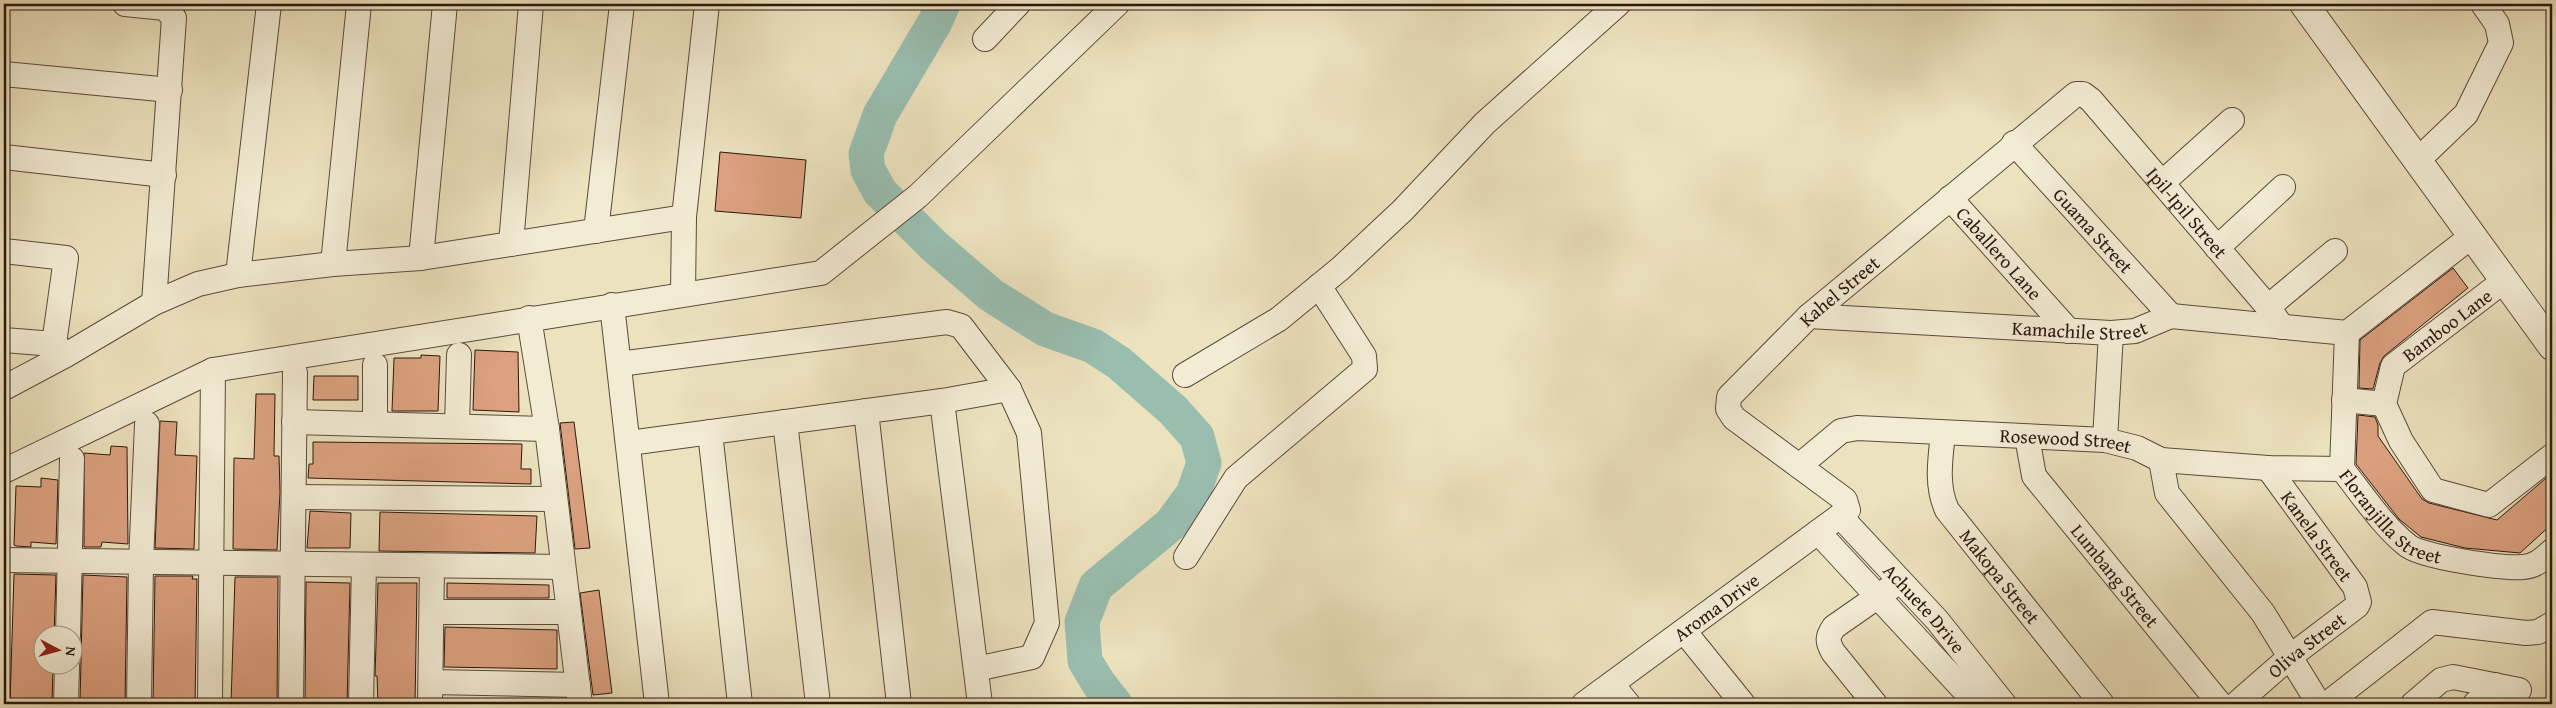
<svg xmlns="http://www.w3.org/2000/svg" width="2556" height="708" font-family="'Gentium Book Plus',serif">
  <style>
    .lines { fill: none; stroke-linecap: round; stroke-linejoin: round }
    .river { stroke: #99beb0; stroke-width: 35 }
    .building { fill: #dca180; stroke: #2b170e }
    .minor-casing { stroke: #5b4a3a; stroke-width: 26 }
    .tertiary-casing { stroke: #5b4a3a; stroke-width: 30 }
    .minor { stroke: #f3ecd5; stroke-width: 24 }
    .tertiary { stroke: #f3ecd5; stroke-width: 28 }
    .labels { text-anchor: middle; stroke-width: 4; stroke-linejoin: round; paint-order: stroke }
    .street-label { font-size: 19px; fill: #2b170e; stroke: #f3ecd5 }
  </style>
  <rect width="100%" height="100%" fill="#ece2be"/>
  <filter id="stains"><feTurbulence type="fractalNoise" baseFrequency=".004" numOctaves="4"/><feColorMatrix values="0 0 0 0 .2 0 0 0 0 .09 0 0 0 0 .02 0 0 0 .5 -.17"/></filter>
  <radialGradient id="worn" r=".72"><stop offset=".6" stop-color="#630" stop-opacity="0"/><stop offset="1" stop-color="#630" stop-opacity=".3"/></radialGradient>
  <g class="lines">
    <!-- river -->
    <path class="river" d="M943,4L935,22L880,115L866,154L868,170L880,192L934,246L991,295L1045,329L1093,346L1119,363L1173,410L1197,437L1204,463L1193,494L1171,524L1096,586L1082,622L1085,661L1099,684L1115,704"/>
  </g>
  <!-- building -->
  <path class="building" d="M720,152L806,160L801,218L715,211Z
    M2453,268L2468,288L2384,356L2380,363L2373,389L2359,388L2360,340Z
    M475,350L518,352L519,412L473,410Z
    M421,355L440,356L438,411H392L394,358H421Z
    M314,376H358V400H313Z
    M256,394H275L274,456H279L280,492L277,550L233,549L234,458L254,459Z
    M2358,415L2375,417L2378,425V436L2422,499L2429,503L2497,520L2552,473V524L2520,553L2465,548L2421,537L2399,519L2356,464Z
    M160,421L177,422L175,455L197,456L194,549L155,548Z
    M574,422L590,548L575,549L560,423Z
    M313,442L522,444L521,469H531V484L308,478L309,464H313Z
    M111,446L127,447L128,544L102,542L101,547H84V453L110,455Z
    M41,478L58,480L56,544L31,542V547L16,546L14,545L16,486L41,487Z
    M310,511L351,513L350,548H307Z
    M380,512L537,516L535,553L379,551Z
    M14,574L56,575L54,636H42V666H53L52,703L10,704Z
    M83,575L127,577L125,704L80,703Z
    M155,576H193L192,579H197L195,704H153Z
    M235,577H278L277,704H231Z
    M306,582L350,583L347,704H305Z
    M378,583H417L415,704H378L377,676H375Z
    M447,583L549,585V598H447Z
    M599,590L612,693L593,695L580,593Z
    M445,627L557,630V669L444,667Z"/>
  <g class="lines">
    <defs>
      <g id="minor">
        <path d="M125,4L165,8L174,18L154,303"/>
        <path d="M985,39L1018,4"/>
        <path d="M4,74L170,90"/>
        <path id="s1" d="M2014,143L2171,316"/>
        <path d="M4,157L164,175"/>
        <path d="M2418,160L2466,114L2501,43L2497,24L2483,4"/>
        <path d="M2162,183L2232,120"/>
        <path id="s2" d="M1950,198L2069,331"/>
        <path d="M596,231L622,4"/>
        <path d="M511,244L531,4"/>
        <path d="M2217,248L2283,187"/>
        <path d="M4,251L66,258L54,344"/>
        <path d="M421,258L445,4"/>
        <path d="M333,264L359,4"/>
        <path d="M238,275L269,4"/>
        <path d="M2505,280L2393,366L2384,404L2401,441L2433,490L2489,505L2552,456"/>
        <path d="M683,293L684,217L707,4"/>
        <path d="M612,305L657,704"/>
        <path d="M2268,307L2335,251"/>
        <path id="s3" d="M1809,316L2111,333L2135,331L2171,316L2347,333"/>
        <path d="M529,318L547,429L580,704"/>
        <path id="s4" d="M2347,333L2342,469C2362,494 2382,525 2407,545C2420,557 2504,569 2523,567C2536,566 2543,559 2552,551"/>
        <path d="M2347,333L2472,236"/>
        <path d="M4,340L54,344L66,354"/>
        <path d="M619,364L947,322L961,326L1009,389L1029,433L1047,623L1032,657L976,669"/>
        <path d="M375,365V424"/>
        <path d="M1185,375L1279,319L1341,268L1403,210L1485,123L1618,4"/>
        <path d="M4,388L66,355L154,303L198,284L238,275L333,264L421,258L684,217"/>
        <path d="M2344,400L2384,404"/>
        <path d="M942,401L980,704"/>
        <path d="M866,411L899,704"/>
        <path d="M294,422L547,429"/>
        <path d="M785,422L818,704"/>
        <path d="M457,426L459,355"/>
        <path d="M710,432L740,704"/>
        <path id="s5" d="M1943,434C1940,460 1936,486 1947,510L2102,704"/>
        <path id="s6" d="M2027,437L2034,476L2220,704"/>
        <path d="M2105,440L2111,333"/>
        <path d="M629,443L942,401L1009,389"/>
        <path d="M2161,460L2167,493L2263,613L2319,704"/>
        <path id="s7" d="M1799,466L1841,431L1857,428L2105,440L2137,448L2161,460L2268,468L2342,469"/>
        <path d="M4,471L213,370L821,273L918,196L1117,4"/>
        <path d="M294,497L555,499"/>
        <path id="s8" d="M1840,516L1937,620L2004,704"/>
        <path d="M1818,532L1977,704"/>
        <path d="M1186,557L1236,478L1365,369L1364,356L1319,286"/>
        <path d="M4,560L563,567"/>
        <path d="M432,612H568"/>
        <path d="M1684,631L1743,704"/>
        <path d="M68,636L72,459"/>
        <path d="M431,682L578,685"/>
        <path d="M1612,684L1628,704"/>
        <path d="M66,704L67,666"/>
        <path d="M139,704L141,562L147,424"/>
        <path d="M210,704L213,370"/>
        <path d="M291,704L295,373"/>
        <path d="M361,704L364,565"/>
        <path d="M430,704L432,566"/>
        <path id="s9" d="M1584,704L1848,510L1845,500L1734,418L1728,409L1729,397L1809,316L2076,94H2083L2091,100L2268,307L2282,327"/>
        <path d="M1875,704L1833,652C1827,641 1827,637 1834,627L1890,588"/>
        <path id="s10" d="M2236,704L2291,656L2357,606L2359,602L2355,587L2268,468"/>
        <path d="M2327,704L2432,622L2526,633L2538,632L2552,624"/>
        <path d="M2413,704L2441,680L2453,677L2519,690"/>
        <path d="M2475,704L2495,685"/>
      </g>
      <path id="tertiary" d="M2304,4L2552,346"/>
    </defs>
    <!-- minor casing -->
    <use href="#minor" class="minor-casing"/>
    <!-- tertiary casing -->
    <use href="#tertiary" class="tertiary-casing"/>
    <!-- minor -->
    <use href="#minor" class="minor"/>
    <!-- tertiary -->
    <use href="#tertiary" class="tertiary"/>
  </g>
  <g class="labels">
    <!-- street labels -->
    <g class="street-label">
      <text dy="7" stroke="none"><textPath href="#s9" startOffset="1125">Ipil-Ipil Street</textPath></text>
      <text dy="7" stroke="none"><textPath href="#s1" startOffset="118">Guama Street</textPath></text>
      <text dy="7" stroke="none"><textPath href="#s2" startOffset="74">Caballero Lane</textPath></text>
      <text dy="7" stroke="none"><textPath href="#s9" startOffset="652">Kahel Street</textPath></text>
      <text dy="7" stroke="none"><textPath href="#s3" startOffset="271">Kamachile Street</textPath></text>
      <text transform="translate(2447 325) rotate(-37)" y="7">Bamboo Lane</text>
      <text dy="7" stroke="none"><textPath href="#s7" startOffset="280">Rosewood Street</textPath></text>
      <text dy="7" stroke="none"><textPath href="#s4" startOffset="206">Floranjilla Street</textPath></text>
      <text transform="translate(2317 536) rotate(54)" y="7">Kanela Street</text>
      <text dy="7" stroke="none"><textPath href="#s6" startOffset="168">Lumbang Street</textPath></text>
      <text dy="7" stroke="none"><textPath href="#s5" startOffset="162">Makopa Street</textPath></text>
      <text dy="7" stroke="none"><textPath href="#s9" startOffset="164">Aroma Drive</textPath></text>
      <text dy="7" stroke="none"><textPath href="#s8" startOffset="125">Achuete Drive</textPath></text>
      <text dy="7" stroke="none"><textPath href="#s10" startOffset="92">Oliva Street</textPath></text>
    </g>
  </g>
  <!-- margin -->
  <rect width="2556" height="708" fill="none" stroke="#ece2be" stroke-width="20"/>
  <rect x="5" y="5" width="2546" height="698" fill="none" stroke="#2b170e" stroke-width="2.5"/>
  <rect x="10" y="10" width="2536" height="688" fill="none" stroke="#2b170e"/>
  <!-- north arrow -->
  <g transform="translate(58 650) rotate(96)"><circle r="24" fill="#f3ecd5" stroke="#a39785"/>
  <path d="M0-4L9 19L0 12L-9 19Z" fill="#8f2418"/>
  <text y="-8" font-size="14" font-weight="bold" text-anchor="middle" fill="#2b170e">N</text>
  </g>
  <rect width="100%" height="100%" filter="url(#stains)"/>
  <rect width="100%" height="100%" fill="url(#worn)"/>
</svg>
